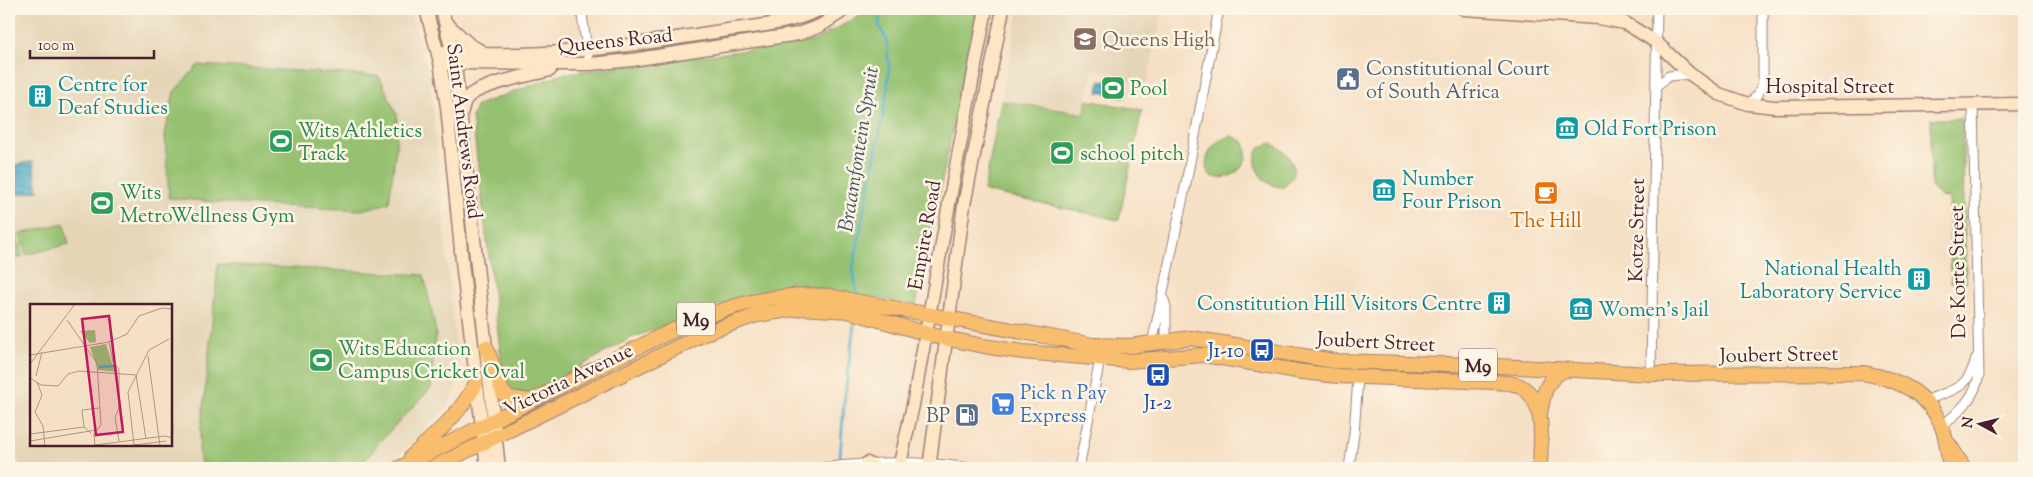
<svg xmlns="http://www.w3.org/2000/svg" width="2033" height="477" font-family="'Sorts Mill Goudy',serif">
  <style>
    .built { fill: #e5d5b7; fill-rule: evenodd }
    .green { fill: #95c16f; stroke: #70704d }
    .water { fill: url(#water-rules); stroke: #486478 }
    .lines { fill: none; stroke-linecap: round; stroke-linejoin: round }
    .stream { stroke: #47a9c6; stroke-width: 2.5 }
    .street-casing { stroke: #a08078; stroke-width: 11 }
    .secondary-casing { stroke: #a08078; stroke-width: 15 }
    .primary-casing { stroke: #a08078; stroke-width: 16 }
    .street { stroke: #fff; stroke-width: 9 }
    .secondary { stroke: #fde5c5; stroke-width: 12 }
    .primary { stroke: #f9be6d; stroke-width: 14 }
    .labels { text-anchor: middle; stroke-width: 5; stroke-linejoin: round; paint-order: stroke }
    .shield { fill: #fcf5e5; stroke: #7f5f63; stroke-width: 1 }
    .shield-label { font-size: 19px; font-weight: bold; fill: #4a1f2b }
    .education-label { font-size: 20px; fill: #785e54; stroke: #fcf5e5; text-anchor: start }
    .street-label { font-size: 20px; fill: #4a1f2b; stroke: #fcf5e5 }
    .service-label { font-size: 20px; fill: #4e5e75; stroke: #fcf5e5; text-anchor: start }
    .culture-label { font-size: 20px; fill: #0d838f; stroke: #fcf5e5; text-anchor: start }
    .leisure-label { font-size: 20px; fill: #27864d; stroke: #fcf5e5; text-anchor: start }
    .food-label { font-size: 20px; fill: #c56008; stroke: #fcf5e5 }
    .transit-label { font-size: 20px; fill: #164399; stroke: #fcf5e5; text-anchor: end }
    .shop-label { font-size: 20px; fill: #366cbe; stroke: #fcf5e5; text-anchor: start }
    .water-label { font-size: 21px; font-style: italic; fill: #495669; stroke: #fcf5e5 }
    .inset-river { fill: none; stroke: #47a9c6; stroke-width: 2.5 }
    .inset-road { fill: none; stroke: #b19387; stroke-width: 1 }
    .view { fill: #c2185b; fill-opacity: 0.15; stroke: #c2185b; stroke-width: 2.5 }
    .inset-edge { fill: none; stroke: #4a1f2b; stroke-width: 2.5 }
  </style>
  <defs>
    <pattern id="water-rules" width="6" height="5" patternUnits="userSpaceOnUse" patternTransform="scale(1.25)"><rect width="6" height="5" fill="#47a9c6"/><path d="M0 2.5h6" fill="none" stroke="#3d89a1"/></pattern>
  </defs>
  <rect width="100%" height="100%" fill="#fcf5e5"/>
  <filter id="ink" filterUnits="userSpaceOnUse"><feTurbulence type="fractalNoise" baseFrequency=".02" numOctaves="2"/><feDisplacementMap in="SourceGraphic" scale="10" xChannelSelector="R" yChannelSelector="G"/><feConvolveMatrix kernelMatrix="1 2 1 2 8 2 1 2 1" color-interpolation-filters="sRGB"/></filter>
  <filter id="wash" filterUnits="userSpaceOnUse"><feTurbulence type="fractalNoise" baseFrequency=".0096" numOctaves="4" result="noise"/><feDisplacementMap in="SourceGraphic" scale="20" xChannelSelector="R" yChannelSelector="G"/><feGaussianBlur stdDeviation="1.12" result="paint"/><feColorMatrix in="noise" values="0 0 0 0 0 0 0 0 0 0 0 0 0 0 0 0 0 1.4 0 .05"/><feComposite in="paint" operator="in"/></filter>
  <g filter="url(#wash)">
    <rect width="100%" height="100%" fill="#f6e0c5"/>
    <!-- built -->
    <path class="built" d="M9,9H409L430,78L456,351V389L447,408L397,457L374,468H20L12,434L13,413L9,397ZM31,306H171V446H31Z
      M1019,9H1163L1147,84L1116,79L1115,73L1093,69L1084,114L1001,101Z
      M479,456L481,468H452Z"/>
    <!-- green -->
    <path class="green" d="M869,9H978L916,305L815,288L732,301L631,338L531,394L515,392L504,383L472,117L477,105L566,73L811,42L860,16Z
      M198,65L379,76L397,115L396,147L389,203L361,210L239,204L169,198L165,135L174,92Z
      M1087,100L1142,110L1119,220L984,191L1001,101L1085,114Z
      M1931,119H1962L1966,282H1951L1949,198L1941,197L1931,187Z
      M1232,136L1244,142C1259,182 1189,194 1210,151C1214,142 1223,138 1232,136Z
      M1271,143C1286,151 1296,160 1293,177L1284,187C1263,188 1248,165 1260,147Z
      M64,223L69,244L25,255L20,234Z
      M17,236L22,257L9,260V238Z
      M218,264L424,275L436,332L431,388L380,441L363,463L351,468H201L199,448Z"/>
    <!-- water -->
    <path class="water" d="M1100,80L1128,84L1125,97L1098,92Z
      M33,161L38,191L9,196V166Z"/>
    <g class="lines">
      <!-- stream -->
      <path class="stream" d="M857,295L853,268L887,94L889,69L886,38L879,26L880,9
        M840,457L844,402L854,325"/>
    </g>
  </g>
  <g filter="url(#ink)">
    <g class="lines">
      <defs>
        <path id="street" d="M581,9L588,55
          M1656,86L1669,76L1690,74
          M1748,104L1758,95L1763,82V9
          M1164,300L1166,307V341
          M1152,344L1186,183L1219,9
          M1651,374L1657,9
          M1925,401C1952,389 1968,391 1976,358
          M1942,426C1959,412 1975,398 1979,375L1973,104
          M821,468C871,462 918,460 968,468
          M1079,468L1100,359
          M1349,468L1354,434L1358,377"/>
        <path id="secondary" d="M426,9L440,62L447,107L463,271L487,468
          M442,9L455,64L499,468
          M1464,9L1598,18L1625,23L1656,42L1690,74L1719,94L1748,104L1775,107L2024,104
          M446,23L470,45L485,53
          M445,52C538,60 630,46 721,31C754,26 791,24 821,9
          M448,63L590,64L632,60L798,34L820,26L846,9
          M462,111C463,106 464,100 468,97C480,84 532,75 550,70
          M867,463L875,468
          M899,468L913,405L953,182L986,9
          M929,468L964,205L1003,9"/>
        <path id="primary" d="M486,347L503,393L510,398L530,401
          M1540,414C1543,397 1545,379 1563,371
          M1949,444L1964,468
          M411,457C436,434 461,413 476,383
          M399,468C466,435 532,400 599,367C674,330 742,289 828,296L1093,345L1130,346L1191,338L1335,361L1478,365L1651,374L1863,373C1898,379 1928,392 1942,427C1947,439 1948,455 1950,468
          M432,468L708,332L757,315L802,308L848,311L939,337L989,347L1023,352L1129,361L1204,355L1303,372L1338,376L1493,382C1502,383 1512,382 1520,386C1548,401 1540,442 1540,468"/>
      </defs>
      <!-- street casing -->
      <use href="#street" class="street-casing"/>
      <!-- secondary casing -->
      <use href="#secondary" class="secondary-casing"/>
      <!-- primary casing -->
      <use href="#primary" class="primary-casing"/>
      <!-- street -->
      <use href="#street" class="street"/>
      <!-- secondary -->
      <use href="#secondary" class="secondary"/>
      <!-- primary -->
      <use href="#primary" class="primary"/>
    </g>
  </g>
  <!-- icons -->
  <defs>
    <symbol id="school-square" viewBox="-11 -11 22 22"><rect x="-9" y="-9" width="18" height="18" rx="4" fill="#8d6e63" stroke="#fcf5e5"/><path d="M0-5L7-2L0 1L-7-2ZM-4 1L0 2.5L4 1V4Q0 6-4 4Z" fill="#fff"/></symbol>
    <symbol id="civic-square" viewBox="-11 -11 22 22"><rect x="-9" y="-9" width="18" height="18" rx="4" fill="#5c6f8a" stroke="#fcf5e5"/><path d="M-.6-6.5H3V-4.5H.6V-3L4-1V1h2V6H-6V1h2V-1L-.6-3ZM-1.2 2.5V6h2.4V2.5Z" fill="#fff"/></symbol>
    <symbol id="stadium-square" viewBox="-11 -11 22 22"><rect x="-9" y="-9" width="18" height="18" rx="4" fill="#2e9e5b" stroke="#fcf5e5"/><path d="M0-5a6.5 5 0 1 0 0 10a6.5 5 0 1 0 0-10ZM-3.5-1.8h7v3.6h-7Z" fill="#fff"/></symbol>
    <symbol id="building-square" viewBox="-11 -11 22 22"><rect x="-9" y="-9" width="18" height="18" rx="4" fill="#0f9aa8" stroke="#fcf5e5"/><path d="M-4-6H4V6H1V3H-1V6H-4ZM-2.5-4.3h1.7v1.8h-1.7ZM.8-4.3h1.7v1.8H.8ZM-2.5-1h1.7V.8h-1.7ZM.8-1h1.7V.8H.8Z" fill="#fff"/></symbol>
    <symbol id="museum-square" viewBox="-11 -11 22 22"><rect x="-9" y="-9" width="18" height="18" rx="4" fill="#0f9aa8" stroke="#fcf5e5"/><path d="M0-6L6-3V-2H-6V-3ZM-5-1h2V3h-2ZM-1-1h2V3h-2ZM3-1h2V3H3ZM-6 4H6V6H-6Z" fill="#fff"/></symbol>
    <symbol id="cafe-square" viewBox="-11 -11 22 22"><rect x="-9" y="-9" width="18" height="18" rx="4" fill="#e8710a" stroke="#fcf5e5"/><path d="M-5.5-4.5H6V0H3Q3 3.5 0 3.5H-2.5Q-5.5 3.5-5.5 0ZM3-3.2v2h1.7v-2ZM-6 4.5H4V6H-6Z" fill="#fff"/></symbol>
    <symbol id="bus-square" viewBox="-11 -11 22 22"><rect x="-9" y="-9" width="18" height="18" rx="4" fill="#1a4fb4" stroke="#fcf5e5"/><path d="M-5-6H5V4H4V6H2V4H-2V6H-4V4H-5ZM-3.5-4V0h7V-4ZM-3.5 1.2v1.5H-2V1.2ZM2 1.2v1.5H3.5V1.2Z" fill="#fff"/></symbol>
    <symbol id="supermarket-square" viewBox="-11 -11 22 22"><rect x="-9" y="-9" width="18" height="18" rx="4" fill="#3f7fe0" stroke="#fcf5e5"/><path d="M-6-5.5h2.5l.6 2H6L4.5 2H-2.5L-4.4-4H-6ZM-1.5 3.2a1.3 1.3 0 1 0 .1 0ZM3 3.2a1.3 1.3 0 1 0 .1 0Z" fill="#fff"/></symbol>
    <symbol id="fuel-square" viewBox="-11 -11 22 22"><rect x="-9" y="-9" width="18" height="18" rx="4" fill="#5c6f8a" stroke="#fcf5e5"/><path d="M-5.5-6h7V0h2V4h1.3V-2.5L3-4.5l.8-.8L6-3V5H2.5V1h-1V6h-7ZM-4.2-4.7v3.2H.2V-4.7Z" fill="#fff"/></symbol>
  </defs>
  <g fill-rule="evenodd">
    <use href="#school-square" x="1071" y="25" width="28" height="28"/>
    <use href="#civic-square" x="1334" y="65" width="28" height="28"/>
    <use href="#stadium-square" x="1099" y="74" width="28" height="28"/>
    <use href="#building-square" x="26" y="82" width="28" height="28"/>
    <use href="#museum-square" x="1553" y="114" width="28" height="28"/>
    <use href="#stadium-square" x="267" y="127" width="28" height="28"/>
    <use href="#stadium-square" x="1048" y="139" width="28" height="28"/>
    <use href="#museum-square" x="1370" y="176" width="28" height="28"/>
    <use href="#cafe-square" x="1532" y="179" width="28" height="28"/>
    <use href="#stadium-square" x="88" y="189" width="28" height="28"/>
    <use href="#building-square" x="1905" y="265" width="28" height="28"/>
    <use href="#building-square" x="1485" y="289" width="28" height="28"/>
    <use href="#museum-square" x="1567" y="295" width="28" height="28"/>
    <use href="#bus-square" x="1248" y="336" width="28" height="28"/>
    <use href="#stadium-square" x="307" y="346" width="28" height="28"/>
    <use href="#bus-square" x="1144" y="361" width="28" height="28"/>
    <use href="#supermarket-square" x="989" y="390" width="28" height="28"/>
    <use href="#fuel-square" x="953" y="401" width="28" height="28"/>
  </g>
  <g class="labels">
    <!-- shield labels -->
    <g class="shield">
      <rect x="677" y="302.5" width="38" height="33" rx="4"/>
      <rect x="1459" y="348.5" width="38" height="33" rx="4"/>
    </g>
    <g class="shield-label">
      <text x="696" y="326">M9</text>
      <text x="1478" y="372">M9</text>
    </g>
    <!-- education labels -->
    <g class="education-label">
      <text x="1102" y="46">Queens High</text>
    </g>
    <!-- street labels -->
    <g class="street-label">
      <text transform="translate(615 40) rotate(-6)" y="7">Queens Road</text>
      <text x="1830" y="93">Hospital Street</text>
      <text transform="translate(465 131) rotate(83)" y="7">Saint Andrews Road</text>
      <text transform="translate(1636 230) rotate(-89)" y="7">Kotze Street</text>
      <text transform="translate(924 235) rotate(-80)" y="7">Empire Road</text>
      <text transform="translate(1957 272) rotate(-91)" y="7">De Korte Street</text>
      <text transform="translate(1376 341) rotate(3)" y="7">Joubert Street</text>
      <text transform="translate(1779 354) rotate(-1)" y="7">Joubert Street</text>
      <text transform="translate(568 379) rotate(-26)" y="7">Victoria Avenue</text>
    </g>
    <!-- service labels -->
    <g class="service-label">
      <text x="1366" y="75">Constitutional Court<tspan x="1366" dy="23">of South Africa</tspan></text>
      <text x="950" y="422" text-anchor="end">BP</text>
    </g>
    <!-- culture labels -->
    <g class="culture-label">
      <text x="58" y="91">Centre for<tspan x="58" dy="23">Deaf Studies</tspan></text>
      <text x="1584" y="135">Old Fort Prison</text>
      <text x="1402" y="185">Number<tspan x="1402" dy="23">Four Prison</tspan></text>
      <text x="1902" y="275" text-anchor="end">National Health<tspan x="1902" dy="23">Laboratory Service</tspan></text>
      <text x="1482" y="310" text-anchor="end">Constitution Hill Visitors Centre</text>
      <text x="1598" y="316">Women's Jail</text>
    </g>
    <!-- leisure labels -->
    <g class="leisure-label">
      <text x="1130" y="95">Pool</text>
      <text x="298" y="137">Wits Athletics<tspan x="298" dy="23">Track</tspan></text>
      <text x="1080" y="160">school pitch</text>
      <text x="120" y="199">Wits<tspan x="120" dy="23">MetroWellness Gym</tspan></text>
      <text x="338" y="355">Wits Education<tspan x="338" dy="23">Campus Cricket Oval</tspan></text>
    </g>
    <!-- food labels -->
    <g class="food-label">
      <text x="1546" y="227">The Hill</text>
    </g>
    <!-- transit labels -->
    <g class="transit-label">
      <text x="1244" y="357">J1-10</text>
      <text x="1158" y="409" text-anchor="middle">J1-2</text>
    </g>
    <!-- shop labels -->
    <g class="shop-label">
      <text x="1020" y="399">Pick n Pay<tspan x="1020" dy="23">Express</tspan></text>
    </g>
    <!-- water labels -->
    <g class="water-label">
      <text transform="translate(858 149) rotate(-81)" y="7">Braamfontein Spruit</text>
    </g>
  </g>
  <!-- overview -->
  <g transform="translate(30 304)">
    <rect width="142" height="142" fill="#f6e0c5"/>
    <path d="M65,26L66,38L60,39L50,27ZM76,40L82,59L88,68L68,66L60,43Z" fill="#95c16f"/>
    <path class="inset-river" d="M69,63L84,62"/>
    <path class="inset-road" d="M37,16L67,59L71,121L64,130L65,141M79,38L83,58L89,65V104L85,113L89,137M0,51L79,38L97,30L109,12L132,4L143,5M118,52L130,142M0,60L45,0M106,71L116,135M6,72L12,48M0,74L11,81L28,82L38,70L49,67L107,71M7,78L12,91L5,108L13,122L15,142M61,129L54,123L52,106L69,104M0,130L54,123M0,137L66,126M104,141L98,88L119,46L139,35M58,142L134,132L143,134M97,142L136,137M142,142L143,122"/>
    <path class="view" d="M79,12L93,128L66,131L52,15Z"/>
    <rect width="142" height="142" class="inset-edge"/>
  </g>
  <!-- margin -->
  <rect width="2033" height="477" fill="none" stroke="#fcf5e5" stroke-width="30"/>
  <!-- north arrow -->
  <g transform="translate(1980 424) rotate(277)" stroke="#fcf5e5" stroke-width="4" paint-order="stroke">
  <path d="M0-4L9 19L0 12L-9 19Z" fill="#4a1f2b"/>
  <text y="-8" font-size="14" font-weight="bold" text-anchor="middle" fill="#4a1f2b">N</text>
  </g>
  <!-- scale -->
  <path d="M30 50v8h124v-8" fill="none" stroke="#4a1f2b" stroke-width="2.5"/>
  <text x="38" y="50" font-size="15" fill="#4a1f2b" stroke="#fcf5e5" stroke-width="4" paint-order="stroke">100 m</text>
</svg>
